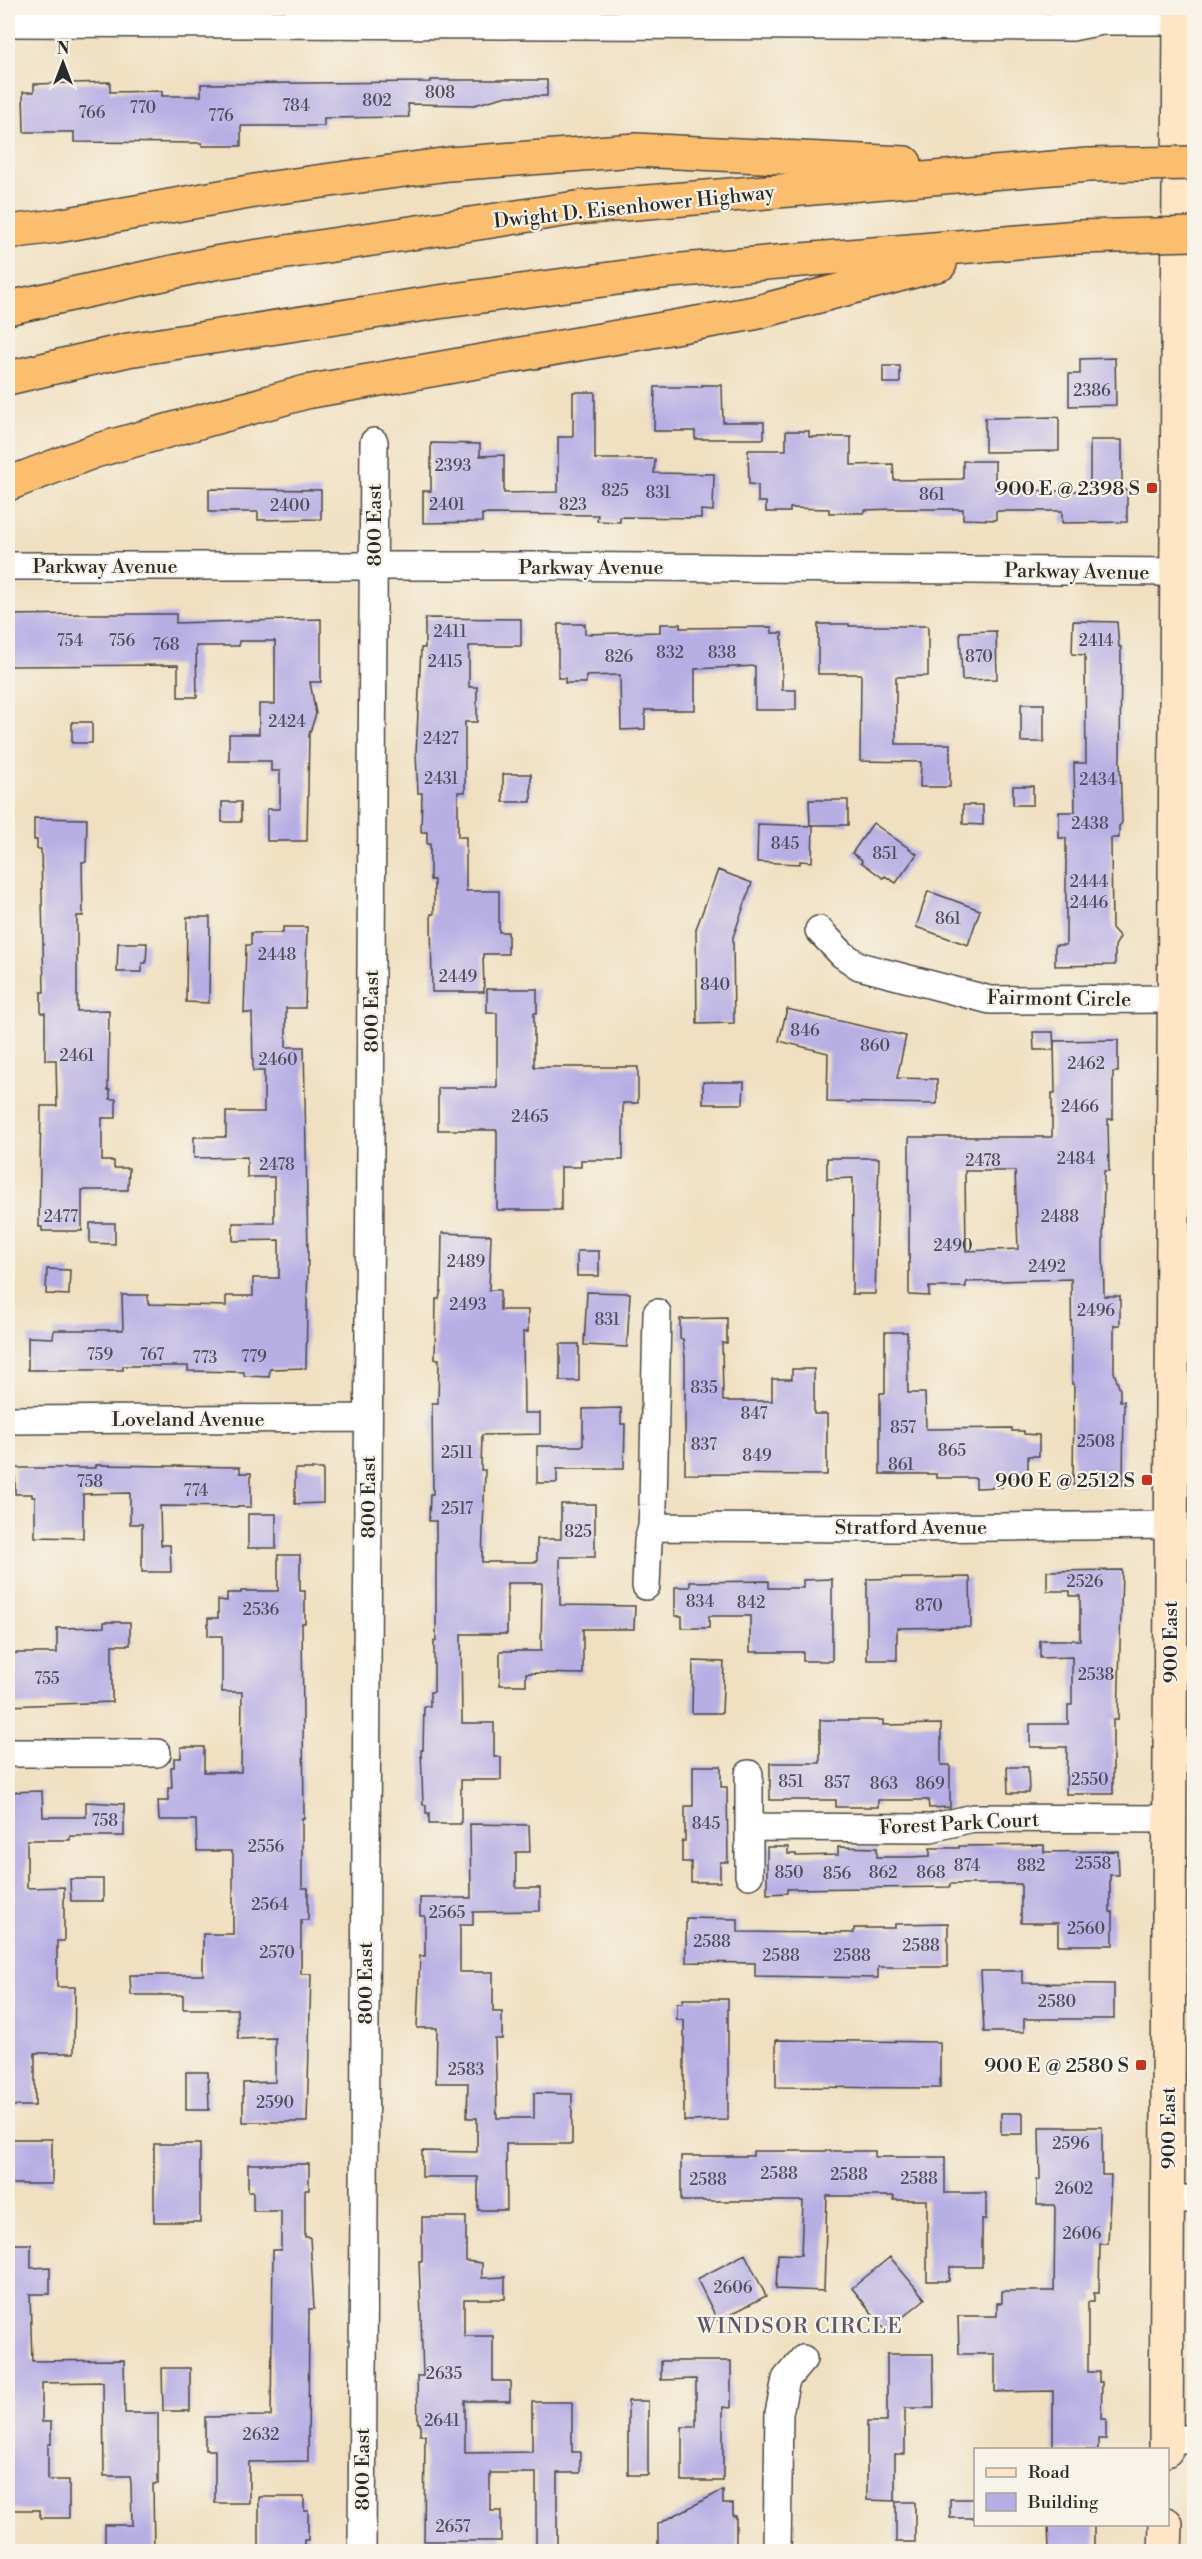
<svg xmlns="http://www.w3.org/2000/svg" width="1202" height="2559" font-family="'Libre Bodoni',serif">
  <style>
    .building { fill: #b7afe4; fill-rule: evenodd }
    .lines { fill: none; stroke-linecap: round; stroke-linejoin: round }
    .street-casing { stroke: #494642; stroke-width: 30 }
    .secondary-casing { stroke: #494642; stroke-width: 36 }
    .highway-casing { stroke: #494642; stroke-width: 36 }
    .street { stroke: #fff; stroke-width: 27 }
    .secondary { stroke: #fde5c5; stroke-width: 33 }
    .highway { stroke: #fbbe6e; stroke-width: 33 }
    .highway-bridge-casing { stroke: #494642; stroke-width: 36; stroke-linecap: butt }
    .highway-bridge { stroke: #fbbe6e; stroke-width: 33 }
    .poi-dot { fill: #c8321e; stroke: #f7f3e8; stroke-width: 2 }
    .labels { text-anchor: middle; stroke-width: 4.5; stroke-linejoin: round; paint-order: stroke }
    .number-label { font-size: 16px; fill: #4e4c59 }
    .street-label { font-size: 20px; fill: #2b2b2b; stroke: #f7f3e8 }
    .poi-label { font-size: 20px; fill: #2b2b2b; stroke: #f7f3e8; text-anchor: end }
    .neighbourhood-label { font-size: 21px; letter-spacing: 1.5px; fill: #5c596c; stroke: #f7f3e8 }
  </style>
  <rect width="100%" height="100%" fill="#f7f3e8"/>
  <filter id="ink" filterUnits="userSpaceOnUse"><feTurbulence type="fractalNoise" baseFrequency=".0167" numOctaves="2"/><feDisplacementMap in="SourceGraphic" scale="12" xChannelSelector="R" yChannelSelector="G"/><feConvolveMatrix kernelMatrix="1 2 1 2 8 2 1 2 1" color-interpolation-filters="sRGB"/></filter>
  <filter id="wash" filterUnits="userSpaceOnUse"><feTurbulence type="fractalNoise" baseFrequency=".008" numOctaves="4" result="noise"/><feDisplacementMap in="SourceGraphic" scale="24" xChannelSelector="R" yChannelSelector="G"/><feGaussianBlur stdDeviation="1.35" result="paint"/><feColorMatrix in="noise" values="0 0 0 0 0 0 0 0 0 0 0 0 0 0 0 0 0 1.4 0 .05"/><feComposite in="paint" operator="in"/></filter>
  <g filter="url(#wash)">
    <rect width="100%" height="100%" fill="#f0e0c1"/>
    <g id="blocks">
      <!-- building -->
      <path class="building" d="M431,80H547V96H507L474,105L408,104L409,117L324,118V126H241V146H202V143L74,142V132H24L23,92H34V84L110,82V92L162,91V96H201V84L431,82Z
        M1115,358L1116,405L1069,406V374H1080V359Z
        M883,366H900V383H883Z
        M702,385H722L723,422H764V439H695V431H654L655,387H702Z
        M573,392H595V459H655L654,473L714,474L713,511L701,510V518L620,517V522L597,521L598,515L482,514V522L423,523V491H431V443L480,444V456L504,455V493L558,492V437H573Z
        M1059,417V451L985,452V418Z
        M786,431H809V437H851V465L893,464L894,480L963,479V461H995V489L1055,491H1090V440H1122V490H1127V522L1062,523V511H996V520L963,519V509H894L864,510V513H829V509L790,508V512H766V502H758V485L749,484L748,450H786Z
        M209,489L321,490V519L258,520V512H209Z
        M87,614H176V623L321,619V682H310L316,714L309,735L307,841H267V809H280V771H271V761H229V734H259V704H275V641H239V646H196L197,697H178V665L8,666V615Z
        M425,618L521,619V646H469V687H477V722H465V792H458V837H466V891H499V932H508V954H483L484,992H432L431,914H434V880H430V844H427V832H421L422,793H418L416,755L421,648H425Z
        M1073,621L1117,622L1119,647H1121L1120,763L1122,823L1119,826V838H1111L1112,928L1120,937L1115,946V965L1055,966V945H1066V838H1059V812H1075L1074,763H1086L1085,655L1072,654Z
        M558,624H585V634L660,632V624H680V628L772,627V633H782V690H796V710H755V666L695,669V710H645V729L621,730L620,675L586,676V683H565V678H558Z
        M818,624H849V626H928V676L896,677V744H950V787H920L921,762L860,761L861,674H818Z
        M996,631L997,679L962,680L960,632Z
        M1021,704H1044V742H1021Z
        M72,722H92V743H72Z
        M503,774H531V802H503Z
        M1013,786H1033V805H1013Z
        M809,800H848V825H810Z
        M222,802H241V822H222Z
        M963,805H983V825L963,824Z
        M34,818L87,819L86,862H82L83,916H77V1011L109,1010L108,1090H110V1099H116V1118H102V1161H114V1168H129L128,1190H82V1231H42V1227H39L41,1106H57L56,1060H45V1013H41V992H44L41,849H37V840H34Z
        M873,823L917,854L896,883L885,876L883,878L861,862L862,860L852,853Z
        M758,824L813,826L812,862L800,861V864L757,862Z
        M718,870L752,883L733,937L734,1023L697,1024L696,929Z
        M928,891L980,910L968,945L916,927Z
        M187,917H210L209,1003L186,1002Z
        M283,927H307L305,1008H286V1047H304L308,1252L306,1368L270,1369L269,1377L244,1376V1372L188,1371V1366H123V1370H28V1337L53,1338L54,1330H123L122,1295H148V1304L226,1306V1296H253V1278H279V1240L233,1241V1223H274V1177H247V1157L194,1158V1137H226V1112H264V1071H253L252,1013H244L246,945H251V933H283Z
        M118,943H147L146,963H142V972H117Z
        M487,989H537V1013H534V1067H638V1103H623V1160H581V1167H561V1210H497V1130H438V1088H497V1013H487Z
        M787,1009L906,1036L897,1078L937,1079V1104L827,1102L828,1053L779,1041Z
        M1033,1032H1053L1054,1050H1034Z
        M1118,1040V1072H1113V1119H1108L1109,1171H1104L1103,1245L1104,1296H1120V1325H1114V1372L1120,1390V1401H1124L1123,1485H1073L1074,1384H1072L1071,1279L966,1282V1287H929V1296L909,1295V1137H1052V1093H1055L1054,1041ZM965,1171H1015L1018,1249L966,1251Z
        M703,1082H744L743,1104H703Z
        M827,1158H879L875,1294H852L853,1178L827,1179Z
        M90,1223H115V1244L90,1243Z
        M442,1233L491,1235L489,1290H500V1310H528V1332H523L524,1413H540V1434L482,1435L481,1470H485L482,1562H537V1539H561V1504H595V1557H560V1605L635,1606L634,1629H583V1674L526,1673V1685H500V1651H541L542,1583H507V1634H461L462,1723H494V1757H501V1780H461V1824H429V1813H426V1805H423L421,1750H423L424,1706H430V1692H434V1641H436V1521H429L430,1494H433L432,1403H438L439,1359H435L436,1299H439L441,1290Z
        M577,1251H599V1276H577Z
        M47,1269L70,1270L69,1295L46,1294Z
        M587,1292L630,1293L627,1347L584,1345Z
        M727,1318V1343H722L723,1401H772V1379H792V1369H814V1414H827V1475L685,1474V1358L683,1339H680V1319Z
        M885,1332H907L908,1393H925L926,1429L1012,1428V1431H1024V1434L1039,1435V1456H1028V1477L1002,1478V1487L976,1488V1478H936V1474H880V1393H885Z
        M560,1344H579V1381H560Z
        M621,1408V1424H625L624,1469H557V1483H537V1446H583V1409Z
        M96,1465L240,1467V1473H251V1507L160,1506L161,1545H170L171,1572H142V1524H130V1493L83,1494V1538L35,1537V1497H32V1494H15V1468H96Z
        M295,1469H323V1503L295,1504Z
        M248,1514H276V1548H248Z
        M278,1555H300V1591H305V1623H302L304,1818H302V1888H308V1920H301V1974H311L307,2122H243V2083L275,2082V2038L238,2039L237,2009H183V1995H131L130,1975H203V1934H233V1855L231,1851H197L196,1820H159L158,1801H168V1788H172L171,1767H174V1758H181V1747H204V1772H241L242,1692H222V1636H208V1618H218V1600L227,1601V1593H241V1591H278Z
        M1122,1570L1118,1720H1113V1794H1066L1067,1747H1030V1724H1068V1705H1072V1657L1040,1658V1640H1080V1596H1070V1591H1047V1571Z
        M970,1577L971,1627L897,1628V1660H867V1579Z
        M832,1579V1661H803V1652H750V1616H709V1628H682V1616H675V1587H690V1582L769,1581V1588H803V1580Z
        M104,1622H130V1645H112V1702L8,1706V1653H57V1628L104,1627Z
        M693,1661L724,1662L722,1713H692Z
        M820,1720H883V1725L941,1724V1765H950V1807L929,1808L928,1800H878V1807H836V1800H770V1763H820Z
        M693,1766H721V1787H727L728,1862H720V1882H691V1862H682V1841H685V1806H693Z
        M1007,1767H1028L1029,1793H1008Z
        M42,1791L43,1817H86V1802L124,1804V1836H70V1840H27V1888L64,1887V1941H57V1987H75L74,2053H35V2106H8V1792Z
        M470,1824L529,1825L530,1852H516V1888H540V1911L473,1912V1925H460V1972H493V2012H502V2039H495L497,2118H534V2093L572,2094V2144H506L507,2210H478V2177H422V2151L477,2152V2118H467L468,2083H436L437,2028H417L420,1956H425V1916H420V1898H471Z
        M1044,1845V1852L1118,1851L1119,1875H1110V1912H1113V1945H1058V1923H1021V1884H950V1887L787,1889V1893L767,1894V1847H788V1854H796V1856L838,1855V1847L877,1848V1857H911L930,1856V1848H959V1846Z
        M70,1879H103V1901H71Z
        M686,1918L738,1919V1932L854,1933V1928H895V1924L948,1923V1967H878V1978L755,1976V1963L686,1962Z
        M981,1971H1022V1983L1114,1984V2019H1024V2032H984Z
        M683,1999H728V2120L684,2121V2020H677V2003H683Z
        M776,2040L940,2042V2088L776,2087Z
        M186,2072H208L209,2110H186Z
        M1001,2113H1023V2134H1001Z
        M1039,2127H1102V2175H1111L1108,2244H1100L1099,2293H1094V2302H1088V2372H1099V2382H1102L1101,2419H1106V2439H1098V2450H1053V2391L995,2392V2354H959L958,2316H997V2303H1002V2291H1054L1055,2208L1054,2205H1037V2180H1040Z
        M8,2139H52V2184H8Z
        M154,2144H200V2222H154Z
        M753,2151H875V2157H945V2193H986V2219H982V2267H950L949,2281H927V2200H894V2196H827L824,2291L776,2289L778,2254L801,2255L803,2201H681V2156H753Z
        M248,2164H309V2190H305V2237H310L314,2309H309L308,2461L249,2462V2503H215V2450H205V2417L271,2416L273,2250H281V2211H253V2191H248Z
        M422,2217H466V2261L482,2263V2278L505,2277V2299H464V2336H493V2381H510V2401H465V2453L532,2452V2402H572V2452H580V2473H557V2552H536V2473H490V2511H501V2541H424L425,2435H420V2423H418L417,2376H423L419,2261H422Z
        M11,2244H31V2268L50,2267V2294H30L32,2361L124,2360L125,2413H158V2484H153L154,2552H105V2525H132L131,2484L130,2476H104L103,2382L42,2383V2422H51V2444H48V2480H69V2518H40V2510H8V2267H11Z
        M745,2254L766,2296L718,2321L697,2279Z
        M890,2257L925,2299L886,2331L852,2288Z
        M887,2354H933L934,2408H905V2454H895V2501L867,2500V2422H887Z
        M661,2361H731V2408L723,2407V2481H682V2427H696V2379L661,2380Z
        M162,2368H190V2411H163Z
        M628,2401H648V2475H628Z
        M723,2490V2504H733V2516H736V2548H733V2552H658V2524Z
        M259,2497H304V2511H308V2540H304V2552H259Z
        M950,2499H974V2518H950Z
        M896,2502H915V2542H896Z
        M1048,2524H1094V2548L1049,2549Z"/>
    </g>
  </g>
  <g filter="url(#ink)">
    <use href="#blocks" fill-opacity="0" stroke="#494642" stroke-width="1.5"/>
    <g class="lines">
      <defs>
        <path id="street" d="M8,23L1072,27L1102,21H1180
          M8,566H541L1175,572
          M819,930L843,955L859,966L990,1000L1173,999
          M8,1420L368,1418
          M652,1527L903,1528L1170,1525
          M646,1586L648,1541L652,1527L653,1505L657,1313
          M8,1753H157
          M749,1827L931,1828L973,1818L1169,1819
          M749,1875V1774
          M1167,2199H1194
          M1166,2439H1194
          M362,2552L374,442
          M777,2552L779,2413L786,2379L803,2359"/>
        <path id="secondary" d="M1166,2450L1180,8
          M1165,2552L1166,2524"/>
        <path id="highway" d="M8,232L57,226L272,188L449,164L635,150L905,163
          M8,308L214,263L576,208L1088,165
          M8,378L128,350L438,302L670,271L1078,237
          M8,484L95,451L306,392L754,313L940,264"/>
      </defs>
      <!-- street casing -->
      <use href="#street" class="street-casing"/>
      <!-- secondary casing -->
      <use href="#secondary" class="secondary-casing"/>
      <!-- highway casing -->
      <use href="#highway" class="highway-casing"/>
      <!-- street -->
      <use href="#street" class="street"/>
      <!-- secondary -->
      <use href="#secondary" class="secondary"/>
      <!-- highway -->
      <use href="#highway" class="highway"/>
      <defs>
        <path id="highway-bridge" d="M1088,165L1194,163
          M1078,237L1194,234"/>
      </defs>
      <!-- highway-bridge casing -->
      <use href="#highway-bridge" class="highway-bridge-casing"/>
      <!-- highway-bridge -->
      <use href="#highway-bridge" class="highway-bridge"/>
    </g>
  </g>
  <!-- markers -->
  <g class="poi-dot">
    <rect x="1146" y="482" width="12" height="12" rx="3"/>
    <rect x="1141" y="1474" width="12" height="12" rx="3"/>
    <rect x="1135" y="2059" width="12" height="12" rx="3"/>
  </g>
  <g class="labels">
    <!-- number labels -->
    <g class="number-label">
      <text x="440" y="98">808</text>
      <text x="377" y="106">802</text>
      <text x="296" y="111">784</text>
      <text x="143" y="113">770</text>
      <text x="92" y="118">766</text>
      <text x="221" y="121">776</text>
      <text x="1092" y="396">2386</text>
      <text x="453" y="471">2393</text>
      <text x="615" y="496">825</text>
      <text x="658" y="498">831</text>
      <text x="932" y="500">861</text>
      <text x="447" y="510">2401</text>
      <text x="573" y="510">823</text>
      <text x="290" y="511">2400</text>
      <text x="450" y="637">2411</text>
      <text x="70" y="646">754</text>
      <text x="122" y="646">756</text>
      <text x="1096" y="646">2414</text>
      <text x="166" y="650">768</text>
      <text x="670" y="658">832</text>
      <text x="722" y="658">838</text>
      <text x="619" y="662">826</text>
      <text x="979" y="662">870</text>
      <text x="445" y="667">2415</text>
      <text x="287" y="727">2424</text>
      <text x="441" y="744">2427</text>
      <text x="441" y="784">2431</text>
      <text x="1098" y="785">2434</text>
      <text x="1090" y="829">2438</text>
      <text x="785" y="849">845</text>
      <text x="885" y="859">851</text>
      <text x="1089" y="887">2444</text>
      <text x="1089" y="908">2446</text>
      <text x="948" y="924">861</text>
      <text x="277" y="960">2448</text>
      <text x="458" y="982">2449</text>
      <text x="715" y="990">840</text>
      <text x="805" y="1036">846</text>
      <text x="875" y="1051">860</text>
      <text x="77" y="1061">2461</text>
      <text x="278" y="1065">2460</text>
      <text x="1086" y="1069">2462</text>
      <text x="1080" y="1112">2466</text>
      <text x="530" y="1122">2465</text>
      <text x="1076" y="1164">2484</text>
      <text x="983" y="1166">2478</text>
      <text x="277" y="1170">2478</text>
      <text x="61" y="1222">2477</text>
      <text x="1060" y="1222">2488</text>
      <text x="953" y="1251">2490</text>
      <text x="466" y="1267">2489</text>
      <text x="1047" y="1272">2492</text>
      <text x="468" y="1310">2493</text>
      <text x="1096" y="1316">2496</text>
      <text x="607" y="1325">831</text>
      <text x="100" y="1360">759</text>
      <text x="152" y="1360">767</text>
      <text x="254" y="1362">779</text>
      <text x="205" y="1363">773</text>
      <text x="704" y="1393">835</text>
      <text x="754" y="1419">847</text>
      <text x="903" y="1433">857</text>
      <text x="1096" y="1447">2508</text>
      <text x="704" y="1450">837</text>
      <text x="952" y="1456">865</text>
      <text x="457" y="1458">2511</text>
      <text x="757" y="1461">849</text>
      <text x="901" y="1470">861</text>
      <text x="90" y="1487">758</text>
      <text x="196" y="1496">774</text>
      <text x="457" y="1514">2517</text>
      <text x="578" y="1537">825</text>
      <text x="1085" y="1587">2526</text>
      <text x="700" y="1607">834</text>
      <text x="751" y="1608">842</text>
      <text x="929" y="1611">870</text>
      <text x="261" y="1615">2536</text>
      <text x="1096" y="1680">2538</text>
      <text x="47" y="1684">755</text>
      <text x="1090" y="1785">2550</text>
      <text x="791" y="1787">851</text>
      <text x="837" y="1788">857</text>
      <text x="884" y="1789">863</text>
      <text x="930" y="1789">869</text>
      <text x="105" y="1826">758</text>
      <text x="706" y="1829">845</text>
      <text x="266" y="1852">2556</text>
      <text x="1093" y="1869">2558</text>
      <text x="967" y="1871">874</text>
      <text x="1031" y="1871">882</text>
      <text x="789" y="1878">850</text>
      <text x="883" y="1878">862</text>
      <text x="931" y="1878">868</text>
      <text x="837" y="1879">856</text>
      <text x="270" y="1910">2564</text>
      <text x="447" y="1918">2565</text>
      <text x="1086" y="1934">2560</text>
      <text x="712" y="1947">2588</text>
      <text x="921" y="1951">2588</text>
      <text x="277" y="1958">2570</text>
      <text x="781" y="1961">2588</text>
      <text x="852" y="1961">2588</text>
      <text x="1057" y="2007">2580</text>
      <text x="466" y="2075">2583</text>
      <text x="275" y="2108">2590</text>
      <text x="1071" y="2149">2596</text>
      <text x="779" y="2179">2588</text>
      <text x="849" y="2180">2588</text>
      <text x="919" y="2184">2588</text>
      <text x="708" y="2185">2588</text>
      <text x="1074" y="2194">2602</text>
      <text x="1082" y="2239">2606</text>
      <text x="733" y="2293">2606</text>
      <text x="444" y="2379">2635</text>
      <text x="442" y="2426">2641</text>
      <text x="261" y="2440">2632</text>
      <text x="453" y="2532">2657</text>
    </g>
    <!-- street labels -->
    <g class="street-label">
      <text transform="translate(634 206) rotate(-6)" y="7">Dwight D. Eisenhower Highway</text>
      <text transform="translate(374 525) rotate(-90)" y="7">800 East</text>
      <text x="105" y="573">Parkway Avenue</text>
      <text x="591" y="574">Parkway Avenue</text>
      <text transform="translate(1077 571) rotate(1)" y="7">Parkway Avenue</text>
      <text transform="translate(1059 998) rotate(1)" y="7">Fairmont Circle</text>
      <text transform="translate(371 1011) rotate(-90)" y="7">800 East</text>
      <text x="188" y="1426">Loveland Avenue</text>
      <text transform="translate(368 1497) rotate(-90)" y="7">800 East</text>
      <text x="911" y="1534">Stratford Avenue</text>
      <text transform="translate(1170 1642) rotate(-90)" y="7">900 East</text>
      <text transform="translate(959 1823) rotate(-3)" y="7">Forest Park Court</text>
      <text transform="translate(365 1983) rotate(-90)" y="7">800 East</text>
      <text transform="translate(1168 2128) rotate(-90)" y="7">900 East</text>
      <text transform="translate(362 2469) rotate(-90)" y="7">800 East</text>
    </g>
    <!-- poi labels -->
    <g class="poi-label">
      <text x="1140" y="495">900 E @ 2398 S</text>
      <text x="1135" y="1487">900 E @ 2512 S</text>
      <text x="1129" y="2072">900 E @ 2580 S</text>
    </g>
    <!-- neighbourhood labels -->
    <g class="neighbourhood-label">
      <text x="800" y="2333">WINDSOR CIRCLE</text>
    </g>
  </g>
  <!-- margin -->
  <rect width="1202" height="2559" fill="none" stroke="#f7f3e8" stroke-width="30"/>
  <!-- legend -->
  <rect x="974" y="2448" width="195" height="78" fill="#f7f3e8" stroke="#a5a39c" stroke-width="1.5"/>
  <rect x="986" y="2468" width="30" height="9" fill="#fde5c5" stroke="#a5a39c" stroke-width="1.5"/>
  <text x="1028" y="2478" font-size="18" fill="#2b2b2b">Road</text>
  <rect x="986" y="2493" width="30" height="18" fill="#b7afe4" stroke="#a5a39c" stroke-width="1.5"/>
  <text x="1028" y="2508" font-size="18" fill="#2b2b2b">Building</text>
  <!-- north arrow -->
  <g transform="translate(63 63)" stroke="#f7f3e8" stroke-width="4.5" paint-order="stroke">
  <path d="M0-4.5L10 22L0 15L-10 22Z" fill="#2b2b2b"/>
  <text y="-9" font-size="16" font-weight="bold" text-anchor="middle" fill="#2b2b2b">N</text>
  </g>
</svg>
